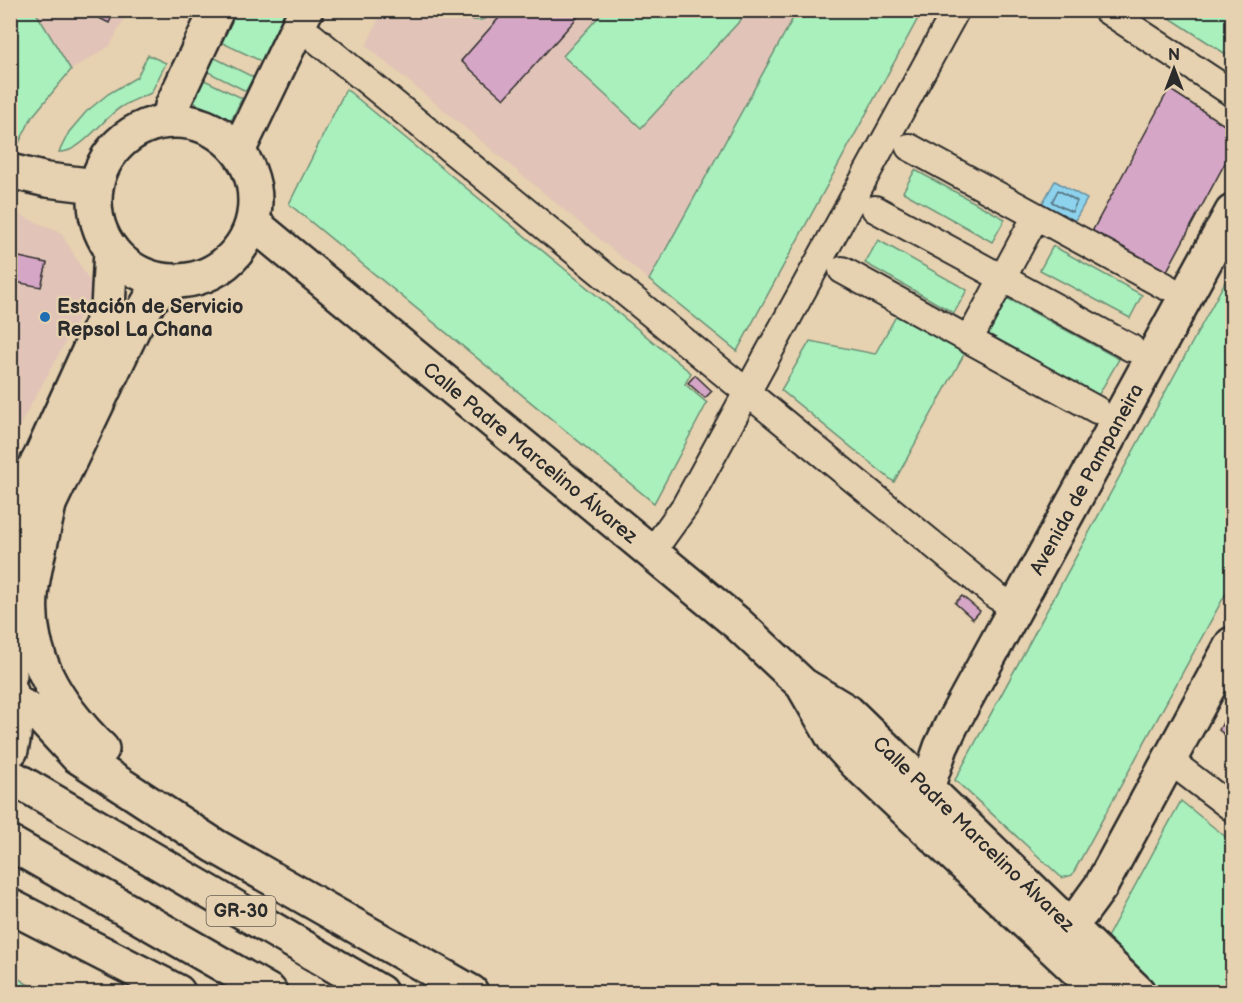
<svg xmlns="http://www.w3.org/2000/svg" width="1243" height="1003" font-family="'Balsamiq Sans',sans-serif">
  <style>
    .built { fill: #e1c4b7 }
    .green { fill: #a9f0bd; stroke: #6a8e74; stroke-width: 1.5 }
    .water { fill: #8dd3ee; stroke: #6690a0; stroke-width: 1.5 }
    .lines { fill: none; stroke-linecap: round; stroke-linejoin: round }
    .shore { stroke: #526e79; stroke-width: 1.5 }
    .building { fill: #d6a6c6; stroke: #2b2b2b; stroke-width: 1.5 }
    .street-casing { stroke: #2b2b2b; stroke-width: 30 }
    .secondary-casing { stroke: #2b2b2b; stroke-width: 38 }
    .primary-casing { stroke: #2b2b2b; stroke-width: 38 }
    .highway-casing { stroke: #2b2b2b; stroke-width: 38 }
    .street { stroke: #e6d1b0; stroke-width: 26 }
    .secondary { stroke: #e6d1b0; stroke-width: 33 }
    .primary { stroke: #e6d1b0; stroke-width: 33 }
    .highway { stroke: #e6d1b0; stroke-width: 33 }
    .poi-dot { fill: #1f6fb2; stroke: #e6d1b0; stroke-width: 2 }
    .labels { text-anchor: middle; stroke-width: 5; stroke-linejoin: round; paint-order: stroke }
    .shield { fill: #e6d1b0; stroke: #635d53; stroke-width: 1.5 }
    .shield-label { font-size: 18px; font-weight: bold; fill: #2b2b2b }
    .poi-label { font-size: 20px; font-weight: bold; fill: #2b2b2b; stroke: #e6d1b0; text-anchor: start }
    .street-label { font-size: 20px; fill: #2b2b2b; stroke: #e6d1b0 }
  </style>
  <rect width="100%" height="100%" fill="#e6d1b0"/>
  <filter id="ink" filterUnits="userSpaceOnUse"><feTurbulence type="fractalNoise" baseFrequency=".0167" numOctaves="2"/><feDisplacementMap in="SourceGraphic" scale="12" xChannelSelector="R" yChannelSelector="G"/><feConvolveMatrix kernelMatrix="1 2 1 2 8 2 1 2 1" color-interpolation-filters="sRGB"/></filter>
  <g filter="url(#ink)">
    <!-- built -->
    <path class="built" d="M35,11H128L110,46L71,70Z
      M382,11H797L649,280L366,46Z
      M11,211L61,233L92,285L91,296L11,441Z"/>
    <!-- green -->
    <path class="green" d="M11,10L35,11L71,70L32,117L19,143L11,141Z
      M231,11H285L261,61L216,40Z
      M461,11V10L494,11C485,23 470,24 461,11Z
      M604,11V10L749,11L641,128L563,56Z
      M797,11H922L737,351L649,280Z
      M1159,11H1232V59V58Z
      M148,55L166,63L151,93C142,97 130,101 121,107C102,119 80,154 59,152L69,132L86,112L108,94L137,77Z
      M209,55L253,77L246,91L202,69Z
      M198,77L242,98L231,121L187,99Z
      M346,89L691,373L685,384L707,403L654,503L289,204Z
      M915,170L1005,219L992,242L903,192Z
      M878,240L967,290L954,313L865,263Z
      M1053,246L1142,295L1130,318L1040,270Z
      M1232,269V582L1072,875L1062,878L955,780Z
      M1007,298L1119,359L1095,401L984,341Z
      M900,309L968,347L894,482L781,390L810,341L875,354Z
      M1181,801L1232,842V992H1163L1105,941Z
      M10,974H11L40,992H11Z"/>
    <!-- water -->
    <path class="water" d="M1055,181L1087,199L1074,222L1042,204Z"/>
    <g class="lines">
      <!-- shore -->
      <path class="shore" d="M1058,190L1077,201L1072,212L1052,202Z"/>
    </g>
    <!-- building -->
    <path class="building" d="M83,10H115L109,23Z
      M506,10H584L504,99L461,61Z
      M1169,89L1232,130V150L1162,280L1088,239Z
      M10,255L47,263L41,287L10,281Z
      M695,375L712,391L705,398L688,383Z
      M962,596L980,611L973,619L955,603Z
      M1232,705V741L1219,730Z"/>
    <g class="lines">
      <defs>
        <path id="street" d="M1106,10L1232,93
          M297,29L313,37L996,596L1017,608
          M909,147L1165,286
          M875,209L1131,348
          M842,270L1097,410
          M969,340L1036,216
          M652,552L685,506L956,10
          M1169,760L1232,808"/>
        <g id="secondary">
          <path d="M10,171L47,180L96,186"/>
          <path id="s1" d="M927,788L941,747L951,726L1232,212"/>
          <path d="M1067,926L1082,912L1101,886L1232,644"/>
        </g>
        <g id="primary">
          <path d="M169,121L172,106L217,10"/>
          <circle cx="175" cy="201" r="80"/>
          <path d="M238,151L306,10"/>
          <path id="s2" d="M253,223L737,623L803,685L848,712L1138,992"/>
          <path d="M10,513L41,456L108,309L111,249"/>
          <path d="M10,584L13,567L49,504L133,329L151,298L172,282"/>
          <path d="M10,639V675"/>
          <path d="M10,689C18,710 16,728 11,750"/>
          <path d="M805,689L834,739L857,764L1100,992"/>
        </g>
        <path id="highway" d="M49,504C44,531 36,558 32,586C23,652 56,704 102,749
          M15,702L39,715L77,756L215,846L471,992
          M10,776L380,992
          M10,843L270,992
          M10,906L178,992"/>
      </defs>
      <!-- street casing -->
      <use href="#street" class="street-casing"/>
      <!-- secondary casing -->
      <use href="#secondary" class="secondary-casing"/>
      <!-- primary casing -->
      <use href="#primary" class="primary-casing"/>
      <!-- highway casing -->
      <use href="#highway" class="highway-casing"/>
      <!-- street -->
      <use href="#street" class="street"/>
      <!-- secondary -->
      <use href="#secondary" class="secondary"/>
      <!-- primary -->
      <use href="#primary" class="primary"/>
      <!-- highway -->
      <use href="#highway" class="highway"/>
    </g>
  </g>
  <!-- markers -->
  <circle class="poi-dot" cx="45" cy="317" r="6"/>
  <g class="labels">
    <!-- shield labels -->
    <rect class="shield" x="206.5" y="896" width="69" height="30" rx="4.5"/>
    <g class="shield-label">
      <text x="241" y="917">GR-30</text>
    </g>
    <!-- poi labels -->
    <g class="poi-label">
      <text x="57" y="313">Estación de Servicio<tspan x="57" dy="23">Repsol La Chana</tspan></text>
    </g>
    <!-- street labels -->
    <g class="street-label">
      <text dy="7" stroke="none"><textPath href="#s2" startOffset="360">Calle Padre Marcelino Álvarez</textPath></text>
      <text dy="7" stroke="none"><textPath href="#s1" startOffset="348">Avenida de Pampaneira</textPath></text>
      <text dy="7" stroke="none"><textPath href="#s2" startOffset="946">Calle Padre Marcelino Álvarez</textPath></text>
    </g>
  </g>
  <!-- margin -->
  <rect width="1243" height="1003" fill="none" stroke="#e6d1b0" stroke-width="36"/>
  <rect x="18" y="18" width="1207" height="967" fill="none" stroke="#2b2b2b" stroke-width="2" filter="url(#ink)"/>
  <!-- north arrow -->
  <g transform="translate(1174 69)" stroke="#e6d1b0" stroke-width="4.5" paint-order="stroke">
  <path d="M0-4.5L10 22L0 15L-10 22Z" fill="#2b2b2b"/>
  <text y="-9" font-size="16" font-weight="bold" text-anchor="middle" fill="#2b2b2b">N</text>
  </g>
</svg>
